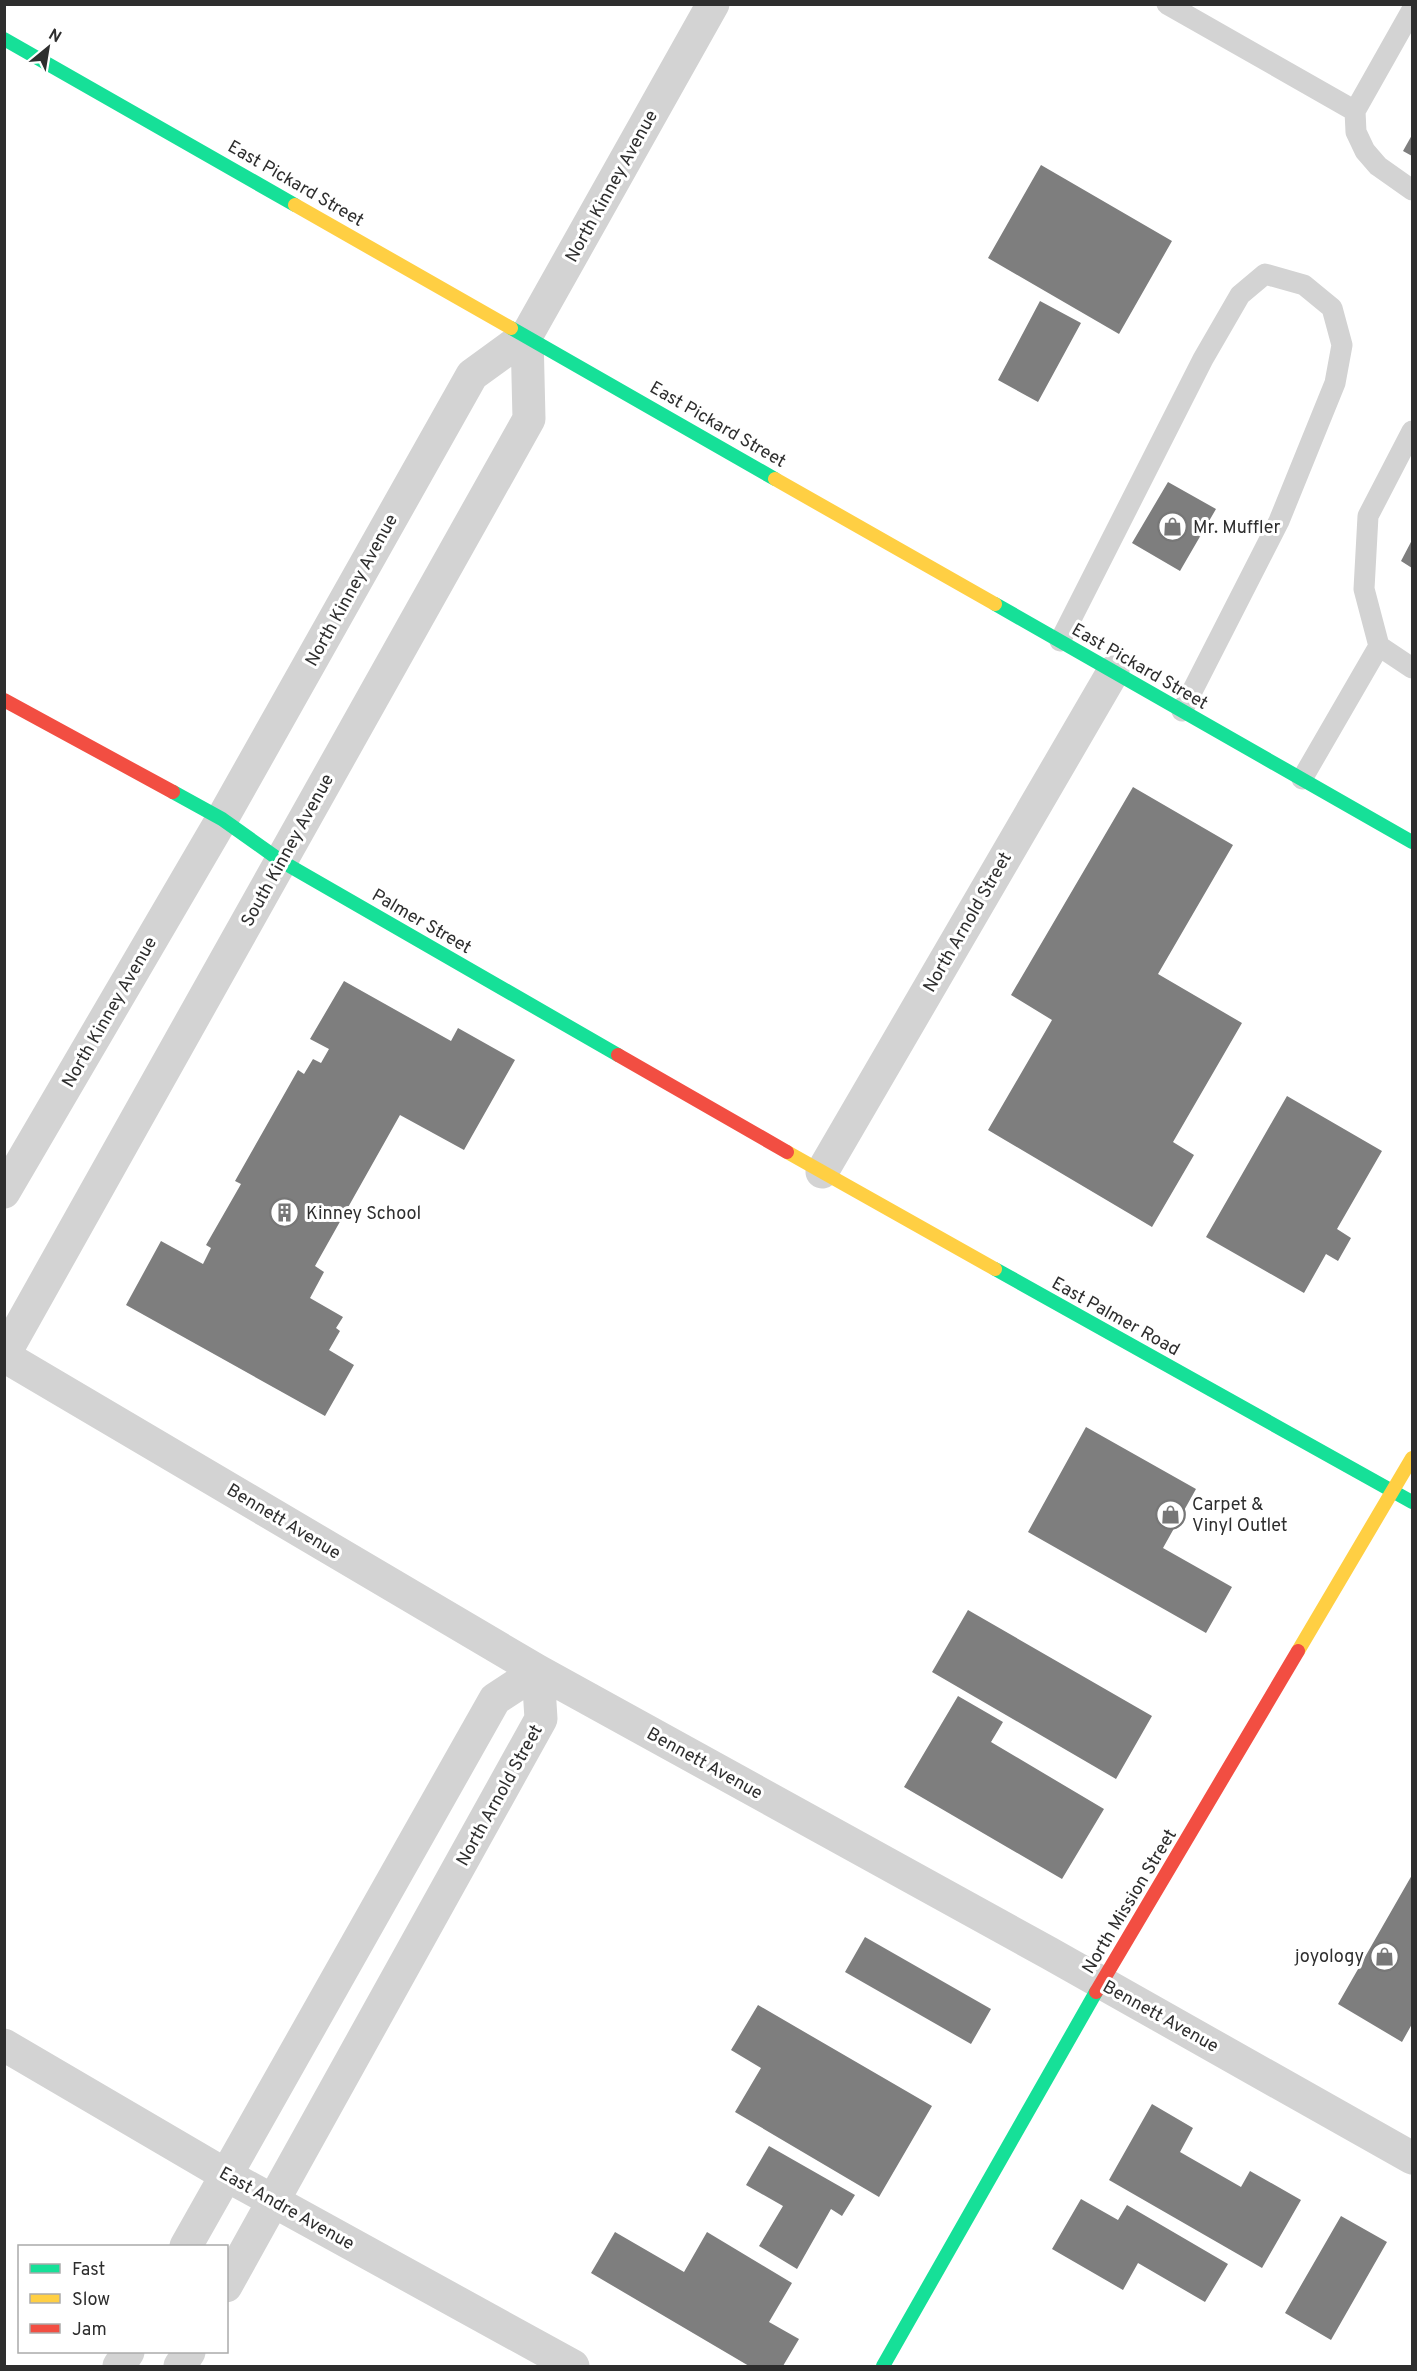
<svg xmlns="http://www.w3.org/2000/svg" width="1417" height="2371" font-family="Overpass,sans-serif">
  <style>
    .building { fill: #7e7e7e }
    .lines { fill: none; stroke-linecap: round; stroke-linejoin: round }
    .lane { stroke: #d3d3d3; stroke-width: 21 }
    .street { stroke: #d3d3d3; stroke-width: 33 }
    .fast { stroke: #16e098; stroke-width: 14 }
    .slow { stroke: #ffcf43; stroke-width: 14 }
    .jam { stroke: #f24e42; stroke-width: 14 }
    .labels { text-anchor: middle; stroke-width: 6; stroke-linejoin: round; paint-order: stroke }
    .street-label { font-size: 18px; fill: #2e2e2e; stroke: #fff }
    .poi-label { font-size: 18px; fill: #2e2e2e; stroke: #fff; text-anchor: start }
  </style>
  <rect width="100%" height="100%" fill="#fff"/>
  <!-- building -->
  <path class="building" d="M1412,135V156L1403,151Z
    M1041,165L1172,241L1119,334L988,258Z
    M1040,301L1081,323L1038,402L998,380Z
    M1168,482L1216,509L1180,571L1132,543Z
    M1412,540V568L1401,561Z
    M1133,787L1233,845L1158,974L1242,1023L1173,1142L1194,1155L1152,1227L988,1130L1052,1020L1011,995Z
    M344,981L451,1041L458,1028L515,1060L464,1150L400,1115L315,1266L324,1272L310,1298L343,1317L336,1328L340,1331L329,1350L354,1365L325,1416L126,1305L161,1241L203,1264L211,1248L206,1245L241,1184L235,1181L298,1070L304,1074L313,1059L321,1063L329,1049L310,1039Z
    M1287,1096L1382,1151L1337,1229L1351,1238L1338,1261L1326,1254L1304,1293L1206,1237Z
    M1086,1427L1196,1489L1163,1548L1232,1587L1206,1633L1028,1532Z
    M968,1610L1152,1716L1116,1779L932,1672Z
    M958,1696L1003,1722L991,1742L1104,1809L1062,1879L904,1787Z
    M1412,1875V2024L1402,2042L1338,2004Z
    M865,1937L991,2009L971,2044L845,1972Z
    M758,2005L932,2106L879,2197L735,2112L761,2068L731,2050Z
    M1152,2104L1193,2128L1180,2152L1241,2187L1250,2171L1301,2200L1262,2268L1109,2180Z
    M769,2146L855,2195L842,2216L831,2209L797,2269L759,2246L783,2206L746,2185Z
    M1081,2199L1118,2220L1127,2205L1228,2264L1205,2302L1138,2263L1123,2290L1052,2249Z
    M1341,2216L1387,2242L1331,2340L1285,2313Z
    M615,2232L684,2272L707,2232L792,2283L769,2322L799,2339L783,2366H749L591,2273Z"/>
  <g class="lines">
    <!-- lane -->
    <path class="lane" d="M1167,4L1355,111
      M1412,10L1355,111L1356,132L1365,151L1378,166L1412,190
      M1060,641L1203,359L1240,295L1265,274L1304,285L1332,308L1342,345L1335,383L1279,521L1182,711
      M1379,646L1364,589L1368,516L1412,431
      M1302,779L1379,646L1412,668"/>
    <!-- street -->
    <path class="street" d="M822,1172L1113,672
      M4,1192L222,819L472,375L527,335L713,4
      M4,1355L529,419L527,335
      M4,1356L538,1671L1049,1953L1412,2158
      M4,2045L226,2175L573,2366
      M186,2246L495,1699L538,1671L541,1719L226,2286
      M119,2366L128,2352
      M180,2366L189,2352"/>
    <!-- fast -->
    <path class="fast" d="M4,39L295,205
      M511,328L775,479
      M995,604L1412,842
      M173,792L222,819L281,861L618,1055
      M995,1269L1412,1502
      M883,2366L1096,1992"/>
    <!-- slow -->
    <path class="slow" d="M295,205L511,328
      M775,479L995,604
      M787,1152L995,1269
      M1298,1651L1412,1458"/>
    <!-- jam -->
    <path class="jam" d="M4,700L173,792
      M618,1055L787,1152
      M1096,1992L1298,1651"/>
  </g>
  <!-- icons -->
  <defs>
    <symbol id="shop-ring" viewBox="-11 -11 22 22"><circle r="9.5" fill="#fff" stroke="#777" stroke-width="1.5"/><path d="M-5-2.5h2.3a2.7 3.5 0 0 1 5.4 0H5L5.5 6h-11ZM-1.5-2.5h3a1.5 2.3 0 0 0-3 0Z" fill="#777"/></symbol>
    <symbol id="building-ring" viewBox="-11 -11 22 22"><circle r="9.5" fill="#fff" stroke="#777" stroke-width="1.5"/><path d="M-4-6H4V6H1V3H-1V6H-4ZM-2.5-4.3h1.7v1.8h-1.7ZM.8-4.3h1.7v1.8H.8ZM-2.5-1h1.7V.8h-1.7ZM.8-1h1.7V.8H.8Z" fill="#777"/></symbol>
  </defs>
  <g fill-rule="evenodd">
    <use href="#shop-ring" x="1156" y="510" width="33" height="33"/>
    <use href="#building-ring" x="268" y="1196" width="33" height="33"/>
    <use href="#shop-ring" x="1154" y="1498" width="33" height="33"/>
    <use href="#shop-ring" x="1368" y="1940" width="33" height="33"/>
  </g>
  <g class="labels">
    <!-- street labels -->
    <g class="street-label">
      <text transform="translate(296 183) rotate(30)" y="6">East Pickard Street</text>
      <text transform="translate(611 186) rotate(-61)" y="6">North Kinney Avenue</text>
      <text transform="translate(718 424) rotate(30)" y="6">East Pickard Street</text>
      <text transform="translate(351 590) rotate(-61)" y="6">North Kinney Avenue</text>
      <text transform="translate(1140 666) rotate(30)" y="6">East Pickard Street</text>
      <text transform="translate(287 850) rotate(-61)" y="6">South Kinney Avenue</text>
      <text transform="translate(422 921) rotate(30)" y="6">Palmer Street</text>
      <text transform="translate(967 922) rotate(-60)" y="6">North Arnold Street</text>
      <text transform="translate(109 1012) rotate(-60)" y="6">North Kinney Avenue</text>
      <text transform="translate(1116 1316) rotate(29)" y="6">East Palmer Road</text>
      <text transform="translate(284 1521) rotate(31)" y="6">Bennett Avenue</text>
      <text transform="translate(705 1763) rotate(29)" y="6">Bennett Avenue</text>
      <text transform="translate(499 1795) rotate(-61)" y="6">North Arnold Street</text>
      <text transform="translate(1129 1901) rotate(-59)" y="6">North Mission Street</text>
      <text transform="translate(1161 2016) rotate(29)" y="6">Bennett Avenue</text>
      <text transform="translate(287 2208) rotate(29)" y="6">East Andre Avenue</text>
    </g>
    <!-- poi labels -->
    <g class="poi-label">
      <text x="1193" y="533">Mr. Muffler</text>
      <text x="306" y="1219">Kinney School</text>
      <text x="1192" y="1510">Carpet &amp;<tspan x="1192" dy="21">Vinyl Outlet</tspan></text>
      <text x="1364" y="1962" text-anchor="end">joyology</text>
    </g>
  </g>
  <!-- border -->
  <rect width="1417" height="2371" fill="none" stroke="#2e2e2e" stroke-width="12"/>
  <!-- legend -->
  <rect x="18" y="2245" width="210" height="108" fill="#ffffff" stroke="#ababab" stroke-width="1.5"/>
  <rect x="30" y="2264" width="30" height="9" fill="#16e098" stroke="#ababab" stroke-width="1.5"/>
  <text x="72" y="2275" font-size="18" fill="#2e2e2e">Fast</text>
  <rect x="30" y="2294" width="30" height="9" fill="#ffcf43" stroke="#ababab" stroke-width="1.5"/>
  <text x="72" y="2305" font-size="18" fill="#2e2e2e">Slow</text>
  <rect x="30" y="2324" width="30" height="9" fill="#f24e42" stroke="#ababab" stroke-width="1.5"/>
  <text x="72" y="2335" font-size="18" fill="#2e2e2e">Jam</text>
  <!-- north arrow -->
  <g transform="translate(48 48) rotate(30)" stroke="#ffffff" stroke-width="4.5" paint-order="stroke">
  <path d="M0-4.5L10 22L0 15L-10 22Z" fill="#2e2e2e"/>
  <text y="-9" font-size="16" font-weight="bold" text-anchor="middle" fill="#2e2e2e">N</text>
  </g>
</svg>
